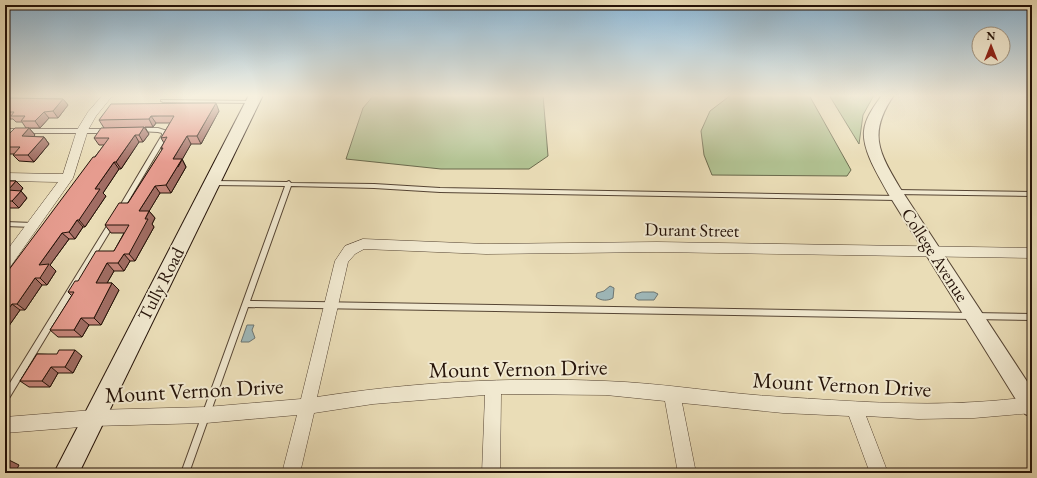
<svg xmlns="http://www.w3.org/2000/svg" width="1037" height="478" font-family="'EB Garamond',serif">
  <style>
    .green { fill: #b2c292; stroke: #6b6a4d }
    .water { fill: #9eb8ba; stroke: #6d7673 }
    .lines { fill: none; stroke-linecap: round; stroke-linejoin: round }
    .service-casing { stroke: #564534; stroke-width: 2 }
    .minor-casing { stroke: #564534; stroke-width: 1 }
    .tertiary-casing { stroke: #564534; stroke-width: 2 }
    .secondary-casing { stroke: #241208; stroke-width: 2 }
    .service { fill: #f1e9d0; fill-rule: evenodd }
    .minor { fill: #f1e9d0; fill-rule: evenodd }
    .tertiary { fill: #f1e9d0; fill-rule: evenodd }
    .secondary { fill: #f1e9d0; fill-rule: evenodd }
    .wall { fill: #c6867b; stroke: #241208 }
    .shaded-wall { fill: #a16d64; stroke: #241208 }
    .building { fill: #e69c8f; stroke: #241208 }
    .labels { text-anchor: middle; stroke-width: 4; stroke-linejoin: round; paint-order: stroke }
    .street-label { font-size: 18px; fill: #241208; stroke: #f1e9d0 }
    .near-street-label { font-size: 22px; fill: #241208; stroke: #f1e9d0 }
  </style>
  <rect width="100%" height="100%" fill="#eaddb7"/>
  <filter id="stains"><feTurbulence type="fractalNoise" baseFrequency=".005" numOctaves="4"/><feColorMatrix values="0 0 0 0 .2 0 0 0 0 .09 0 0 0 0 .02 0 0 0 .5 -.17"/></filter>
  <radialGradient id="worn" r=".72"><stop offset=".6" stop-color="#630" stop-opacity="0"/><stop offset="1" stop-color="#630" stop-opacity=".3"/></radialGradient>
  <!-- green -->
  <path class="green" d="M374,95H543L548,156L529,169H441L346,159L363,108Z
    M731,95H809L851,170L847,176L712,175L704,155L701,131L710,111Z
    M829,95H874L863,115L859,144Z"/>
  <!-- water -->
  <path class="water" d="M610,286L614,288L613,298C608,301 601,301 596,297L597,293L604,291Z
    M642,292H654L658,294L654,300H638L635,298L636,294Z
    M247,325H254L252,330L255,338L249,342H241Z"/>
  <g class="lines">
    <defs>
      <path id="service" d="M161,100L252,101L254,102L252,103L163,102L161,101Z
        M140,128H158L167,131L168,135L123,210L121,211L118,209L162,135V133L158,132L138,131V129Z
        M5,129H106L109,131L106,133H5Z
        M213,181L287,182L289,181L291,183L374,184L440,188L897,196L900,198L897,200L440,192L374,188L291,186L250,301L1032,314V320L248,307L189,473H181L285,186L213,185L210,183Z
        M896,190L1032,192V196L896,194L893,192Z
        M110,221H114L115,223L8,400L5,402V391Z
        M5,222L33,223L36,225L33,227L5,226Z"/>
      <path id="minor" d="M103,95H113L96,116L88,130L73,178L10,267L5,268V253L58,182L5,181V173L63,174L77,130L88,112Z
        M363,239L486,244L657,242L1032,248V258L657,252L486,254L364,249L355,254L348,262L317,397C413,382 508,377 605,381C664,383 724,394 784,397C847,401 911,406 975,402C994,401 1013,399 1032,397V413L974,418L918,419L866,416L888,473H870L849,416L783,413L682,403L696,473H678L665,401L606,395L501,394L500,473H482L485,395L373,404L314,413L300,473H282L297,415L206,423L93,426L5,433V417L93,410L206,407L301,399L335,261L345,246Z"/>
      <path id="tertiary" d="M882,95H894C868,133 878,151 900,188L1032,389V417L1025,414L889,195C880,178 862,151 864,131C865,118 875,105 882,95Z"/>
      <path id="secondary" d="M249,95H263L79,473H54Z"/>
    </defs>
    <!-- service casing -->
    <use href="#service" class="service-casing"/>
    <!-- minor casing -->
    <use href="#minor" class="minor-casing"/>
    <!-- tertiary casing -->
    <use href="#tertiary" class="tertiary-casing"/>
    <!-- secondary casing -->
    <use href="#secondary" class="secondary-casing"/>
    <!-- service -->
    <use href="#service" class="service"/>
    <!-- minor -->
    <use href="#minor" class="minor"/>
    <!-- tertiary -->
    <use href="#tertiary" class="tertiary"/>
    <!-- secondary -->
    <use href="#secondary" class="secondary"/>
  </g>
  <!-- wall -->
  <path class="wall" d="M5,98L63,99L68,105L58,118H49L40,128H26L22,122H16L13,119H5Z
    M219,111L201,144H191L182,159L186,167L171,193H160L149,211L155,218L152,224L154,227L135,261H130L124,271H114L107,283H112L119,290L101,325H89L82,337H58L50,330L72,296L68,292L78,281L114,251L124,233H111L105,225L128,203L162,150L161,148L164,143L161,138L170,123H156L153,127H145L149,134L143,142H139L121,169H119L103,193L106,196L85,227H83L75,239H69L50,265L56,271L47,285H42L25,310H20L6,330L8,332L5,337V275L104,145H99L94,138L104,128L99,120Z
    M29,128L35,135L33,137H44L49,144L34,162L19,161L13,155L14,154H5V137Z
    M5,181H16L23,188L21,191L27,198L19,208H5Z
    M37,354L82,356L73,373H58L50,387H29L20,381Z"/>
  <!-- shaded-wall -->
  <path class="shaded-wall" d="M63,99L68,105L58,118L53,111Z
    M216,103L219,111L201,144L197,136Z
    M44,112L49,118L40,128L35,121Z
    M151,116L156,123L153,127L149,119Z
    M144,127L149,134L143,142L139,135Z
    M29,128L35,135L28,143L22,136Z
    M135,135L139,142L121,169L116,162Z
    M187,136L191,144L178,167L173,159Z
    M44,137L49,144L34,162L28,155Z
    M182,159L186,167L171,193L166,185Z
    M114,162L119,169L103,193L106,196L85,227L79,220L95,189Z
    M16,181L23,188L15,197L8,190Z
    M155,186L160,193L145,218L139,211Z
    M21,191L27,198L19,208L12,201Z
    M149,211L155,218L152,224L154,227L135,261L129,254L145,219Z
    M77,220L83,227L75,239L69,232Z
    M62,233L69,239L50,265L56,271L47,285L40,278L39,265Z
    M124,254L130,261L124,271L118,263Z
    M107,263L114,271L103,290L96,283Z
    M35,278L42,285L25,310L17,304Z
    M112,283L119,290L101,325L94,318Z
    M12,304L20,310L6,330L8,332L5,337V314Z
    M81,318L89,325L82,337L74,330Z
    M75,350L82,356L73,373L65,367Z
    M51,367L58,373L50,387L42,381Z
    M5,452L8,453L5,458L19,465L15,473H5Z"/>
  <!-- building -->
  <path class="building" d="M5,98L63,99L53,111L44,112L35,121H21L25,116H11L14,112H5Z
    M216,103L197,136H187L173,159H182L166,185L155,186L139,211H149L145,219H148L129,254H124L118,263H107L96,283H112L94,318H81L74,330H50L74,292H68L75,281H78L96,251H114L129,225H105L119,203H128L163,148H161L167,137L161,138L174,116H151L149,119L99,120L111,104Z
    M144,127L139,135H135L116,162H114L95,189H100L79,220H77L69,232L62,233L39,265L49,264L40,278H35L17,304H12L5,314V275L93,157H95L109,138H94L101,128Z
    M15,128H29L22,136L44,137L28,155H13L20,147H5V137H6Z
    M5,181H16L8,190L21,191L12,201H5Z
    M59,350H75L65,367H51L42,381H20L37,354H57Z
    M5,460H9L5,468Z"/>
  <!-- sky -->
  <linearGradient id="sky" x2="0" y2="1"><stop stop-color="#8ab6d6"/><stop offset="0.59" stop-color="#f6f0df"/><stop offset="1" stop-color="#f6f0df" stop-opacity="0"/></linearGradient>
  <rect width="1037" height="162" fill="url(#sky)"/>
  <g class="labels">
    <!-- street labels -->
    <g class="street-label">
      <text transform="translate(692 230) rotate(1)" y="6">Durant Street</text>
      <text transform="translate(935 255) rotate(57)" y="6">College Avenue</text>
      <text transform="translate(161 284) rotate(-63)" y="6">Tully Road</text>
    </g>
    <!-- near-street labels -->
    <g class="near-street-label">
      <text transform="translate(518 368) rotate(-1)" y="8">Mount Vernon Drive</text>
      <text transform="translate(842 384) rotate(3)" y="8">Mount Vernon Drive</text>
      <text transform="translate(194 390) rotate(-3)" y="8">Mount Vernon Drive</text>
    </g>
  </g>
  <!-- margin -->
  <rect width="1037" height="478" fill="none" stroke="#eaddb7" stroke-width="20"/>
  <rect x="6" y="6" width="1025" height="466" fill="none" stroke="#241208" stroke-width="2"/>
  <rect x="10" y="10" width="1017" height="458" fill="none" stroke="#241208"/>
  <!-- north arrow -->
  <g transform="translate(991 46)"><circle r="19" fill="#f1e9d0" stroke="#9f9380"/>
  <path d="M0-3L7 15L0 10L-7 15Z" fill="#8f2418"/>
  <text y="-6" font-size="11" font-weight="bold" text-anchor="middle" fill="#241208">N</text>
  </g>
  <rect width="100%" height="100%" filter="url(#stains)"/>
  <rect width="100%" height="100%" fill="url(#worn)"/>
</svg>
